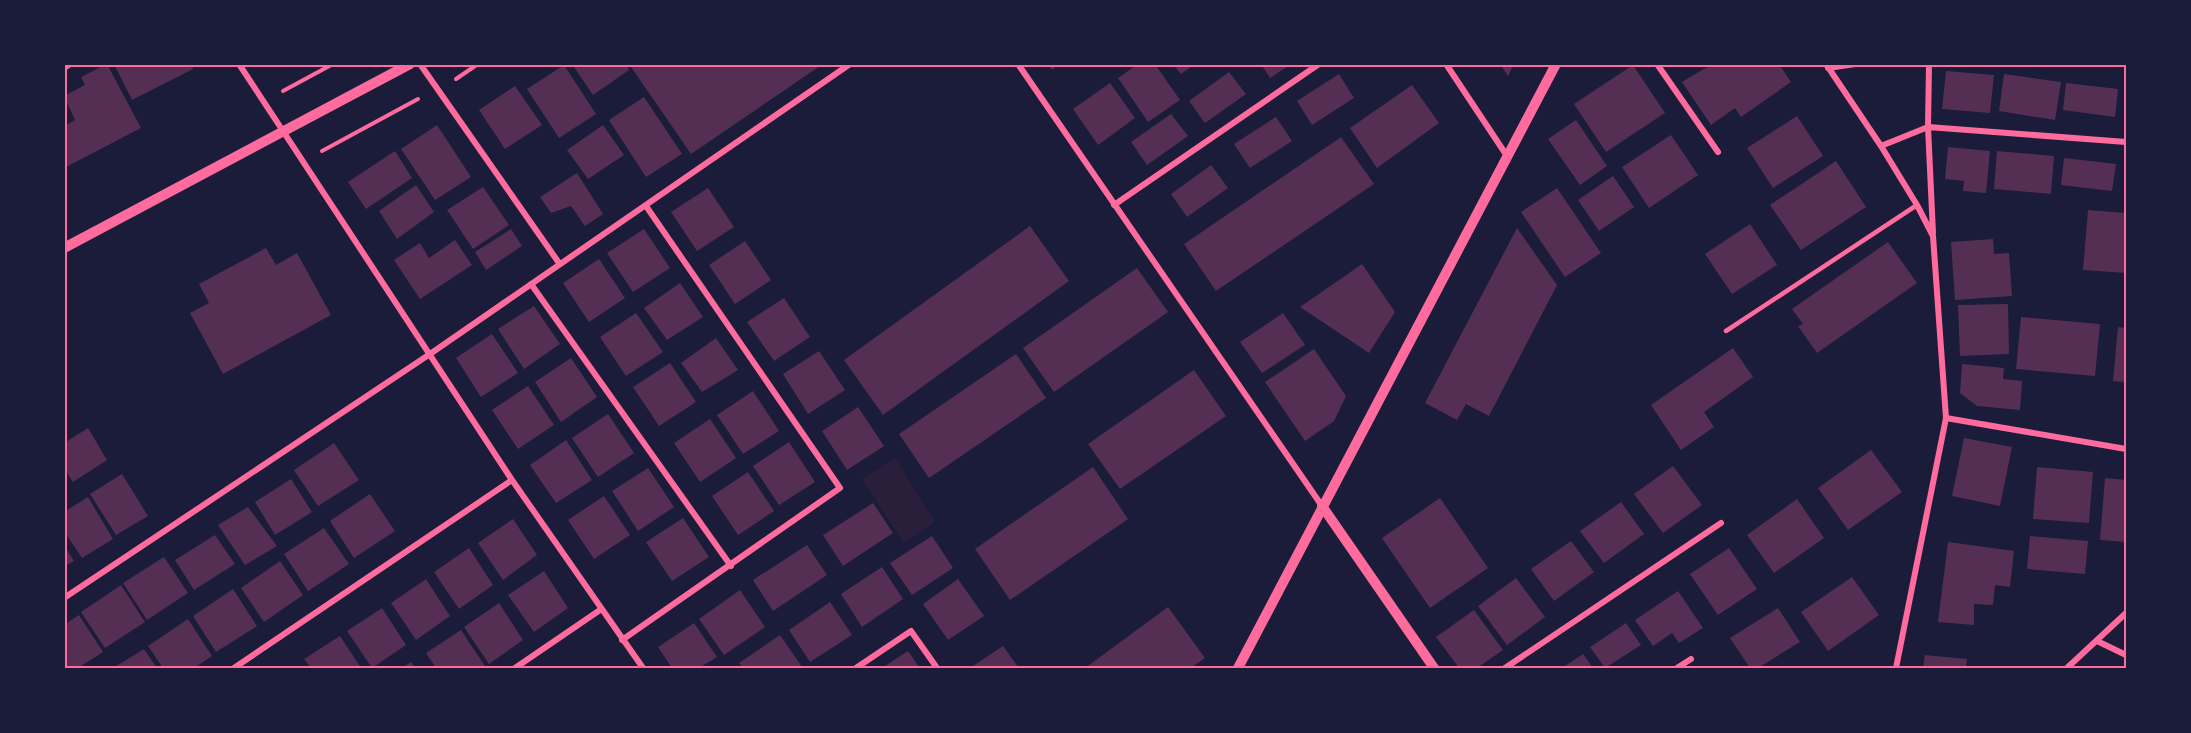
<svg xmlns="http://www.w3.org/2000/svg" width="2191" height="733" font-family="'Varela Round',sans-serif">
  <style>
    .green { fill: #2a1e3b }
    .building { fill: #542f53 }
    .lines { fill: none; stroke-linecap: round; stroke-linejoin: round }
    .path { stroke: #ff6b9d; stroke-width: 4 }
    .service { stroke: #ff6b9d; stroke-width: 4.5 }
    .minor { stroke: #ff6b9d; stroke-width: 6 }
    .tertiary { stroke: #ff6b9d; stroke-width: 10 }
    .neatline { fill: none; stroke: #ff6b9d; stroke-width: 2 }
  </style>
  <rect width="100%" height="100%" fill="#1b1b3a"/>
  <!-- green -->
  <path class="green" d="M895,458L935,522L904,543L862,479Z"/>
  <!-- building -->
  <path class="building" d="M107,64L141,128L64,168V126L75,120L64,96L85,85L81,77Z
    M114,64H191L193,69L132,100Z
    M572,64H626L629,70L593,95Z
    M629,64H823L691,154Z
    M1048,64H1060L1052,70Z
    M1138,64H1155L1180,100L1148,122L1118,78Z
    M1173,64H1195L1181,74Z
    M1261,64H1291L1270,78Z
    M1500,64H1514L1508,76Z
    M1712,64H1779L1791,82L1741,117L1735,108L1711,125L1682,82Z
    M564,65L596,114L559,138L527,89Z
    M1633,65L1665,113L1606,152L1574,104Z
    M1946,71L1994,75L1990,113L1942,109Z
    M1229,72L1246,94L1205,123L1189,101Z
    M1339,74L1354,98L1312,125L1297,101Z
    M2004,74L2061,82L2055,120L1999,111Z
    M1110,83L1135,118L1098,145L1073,109Z
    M2066,83L2118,89L2115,117L2063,110Z
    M1412,85L1439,123L1377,168L1350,128Z
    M515,86L542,125L505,149L479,110Z
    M644,97L682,154L646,177L609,120Z
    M1171,114L1188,136L1147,165L1131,142Z
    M1797,116L1823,156L1773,188L1747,148Z
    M1276,117L1292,141L1250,168L1234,144Z
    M1576,120L1607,166L1580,185L1548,139Z
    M437,125L471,177L435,200L401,149Z
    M603,125L624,155L588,179L567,150Z
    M1671,135L1698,175L1649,208L1622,167Z
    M1341,137L1374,184L1216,291L1184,244Z
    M1948,147L1990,151L1986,193L1963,191L1964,181L1945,179Z
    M395,151L412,178L366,209L348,182Z
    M1997,151L2054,156L2051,194L1994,189Z
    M2064,158L2116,164L2112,191L2061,185Z
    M1836,161L1866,207L1801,250L1770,205Z
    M1211,165L1228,188L1187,217L1171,194Z
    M577,173L603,214L585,226L571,206L551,213L540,197Z
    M1613,176L1634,207L1599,231L1578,200Z
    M416,185L434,212L397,239L379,211Z
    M483,187L509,225L473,249L447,210Z
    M708,188L734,227L697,251L671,212Z
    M1557,188L1601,253L1565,277L1521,212Z
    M2088,210L2126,213V273L2083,270Z
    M1750,224L1777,265L1732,294L1705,254Z
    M1030,226L1069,281L883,415L844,360Z
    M1517,228L1557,285L1489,416L1466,404L1457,420L1425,403Z
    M511,229L522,246L486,270L475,252Z
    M644,229L670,268L633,292L607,253Z
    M1993,239L1994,254L2009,253L2012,296L1955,300L1951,242Z
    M455,240L472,265L420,299L394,260L420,243L429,258Z
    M745,241L771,280L735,304L709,265Z
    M1888,242L1917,283L1817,353L1798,326L1803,324L1792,309Z
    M266,248L276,265L297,253L331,315L223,374L190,313L209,303L199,284Z
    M599,259L625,298L589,322L563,283Z
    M1362,264L1395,312L1369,353L1300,307Z
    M1137,268L1168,312L1054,392L1023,348Z
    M680,283L703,317L667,340L644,308Z
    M784,298L810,337L774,361L747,322Z
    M2008,304L2009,354L1960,356L1958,305Z
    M534,306L560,344L524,369L498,329Z
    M636,313L663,352L626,376L600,337Z
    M1283,313L1305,345L1262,373L1240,342Z
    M2021,317L2100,324L2095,376L2016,369Z
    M2118,327L2126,328V382L2113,381Z
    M492,334L518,373L481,397L456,358Z
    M716,338L738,370L702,392L681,363Z
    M1733,348L1753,377L1704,412L1714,427L1681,450L1651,405Z
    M1314,349L1346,396L1334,421L1305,441L1265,382Z
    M819,351L845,390L808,414L783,374Z
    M1016,354L1046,398L929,478L899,434Z
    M571,358L597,397L561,422L535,382Z
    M670,363L696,402L659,426L633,387Z
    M1962,364L2004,368L2003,379L2022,381L2020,410L1977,406L1960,393Z
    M1194,370L1226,416L1120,489L1088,444Z
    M528,386L554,425L518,449L492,410Z
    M753,391L779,431L743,454L717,415Z
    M858,407L884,446L847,470L822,431Z
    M608,414L634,453L598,477L572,438Z
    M710,419L736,458L700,482L674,443Z
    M88,428L107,460L73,482L64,468V443Z
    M1964,438L2012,447L2000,506L1952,496Z
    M566,440L592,480L556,503L530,465Z
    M789,442L815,482L779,505L753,466Z
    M334,443L359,480L318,506L294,470Z
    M1871,450L1902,492L1848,530L1818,488Z
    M1673,466L1702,505L1663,533L1634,494Z
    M1093,467L1128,519L1010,600L975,549Z
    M2037,467L2093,472L2089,523L2033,519Z
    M648,468L674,507L638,531L612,491Z
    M748,472L774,511L738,535L712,496Z
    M122,474L148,516L116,535L90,494Z
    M2105,478L2126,480V542L2100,540Z
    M291,479L312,512L275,535L255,502Z
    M370,494L395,531L354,558L330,521Z
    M604,496L630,535L594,559L568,520Z
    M88,497L113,539L82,558L64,531V512Z
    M1440,498L1488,568L1430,608L1382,538Z
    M1797,499L1824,538L1774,573L1747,535Z
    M1621,502L1644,534L1604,563L1580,531Z
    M873,503L893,533L843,566L823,535Z
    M248,507L277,546L245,565L218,525Z
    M683,518L709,557L672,581L646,542Z
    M513,519L537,555L503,580L478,543Z
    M324,528L349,564L308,591L284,554Z
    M215,535L235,564L194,590L175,560Z
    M932,536L953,568L912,595L890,563Z
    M2030,536L2088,541L2085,574L2027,569Z
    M1571,541L1594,572L1554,601L1531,569Z
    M1948,542L2014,551L2010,587L1995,585L1993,605L1974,604V625L1938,622Z
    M64,545L74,561L64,567Z
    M807,545L827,575L773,611L753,580Z
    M469,548L493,585L459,609L434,572Z
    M1729,548L1757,589L1718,615L1690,574Z
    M164,557L188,593L147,620L123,583Z
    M280,561L303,595L264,622L241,588Z
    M882,567L903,599L862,627L841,594Z
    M544,571L568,608L534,632L508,595Z
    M1852,577L1879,615L1828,651L1801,612Z
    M1516,578L1545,617L1507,645L1478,606Z
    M426,579L450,616L416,640L391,603Z
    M958,579L984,616L948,640L923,604Z
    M121,585L145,622L105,648L81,612Z
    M233,589L257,626L216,652L193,616Z
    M740,590L765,627L724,655L699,619Z
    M1678,591L1703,628L1679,643L1672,633L1653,646L1635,620Z
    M830,602L852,635L810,662L789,630Z
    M499,603L523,640L489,664L464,627Z
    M1168,607L1205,658L1191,668H1085Z
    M382,608L406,645L372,668L347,631Z
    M1778,608L1800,642L1758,668H1750L1730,638Z
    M1474,610L1503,650L1477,668H1459L1436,637Z
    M79,615L103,652L78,668H64V625Z
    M188,619L212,656L194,668H163L148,646Z
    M694,623L717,657L699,668H672L658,647Z
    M1626,623L1641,645L1605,668L1590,647Z
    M461,630L485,666L436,668L426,653Z
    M780,635L802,667L743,668L739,663Z
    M340,636L361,668H311L304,659Z
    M1003,646L1019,668H970Z
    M144,649L157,668H113Z
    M908,651L920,668H882Z
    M1583,654L1593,668H1562Z
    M1925,655L1967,659L1966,668H1923Z
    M411,662L415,668H402Z"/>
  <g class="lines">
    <!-- path -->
    <path class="path" d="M456,79L478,64
      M283,91L333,64
      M322,151L418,99"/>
    <!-- service -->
    <path class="service" d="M1726,331L1917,205"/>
    <!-- minor -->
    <path class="minor" d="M239,64L512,480L643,668
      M420,64L559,263
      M1018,64L1322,506
      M1446,64L1507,156
      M1657,64L1718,152
      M1826,64L1881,146L1917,205L1933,236L1946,418L1896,668
      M1929,64L1928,127L1933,233
      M64,68L70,64
      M1828,68L1855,64
      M1881,146L1928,127L2126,142
      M1114,205L1319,64
      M531,284L731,566
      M1946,418L2126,449
      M64,598L430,354L850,64
      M622,640L840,488L646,206
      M2097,641L2126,655
      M234,668L512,480
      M515,668L600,610
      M856,668L911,631L937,668
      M1505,668L1721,523
      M1677,668L1691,659
      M2067,668L2126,613"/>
    <!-- tertiary -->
    <path class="tertiary" d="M64,248L410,64
      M1322,506L1434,668
      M1238,668L1556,64"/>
  </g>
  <!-- border -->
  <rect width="2191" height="733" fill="none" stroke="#1b1b3a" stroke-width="132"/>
  <rect x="66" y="66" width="2059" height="601" class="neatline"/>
</svg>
